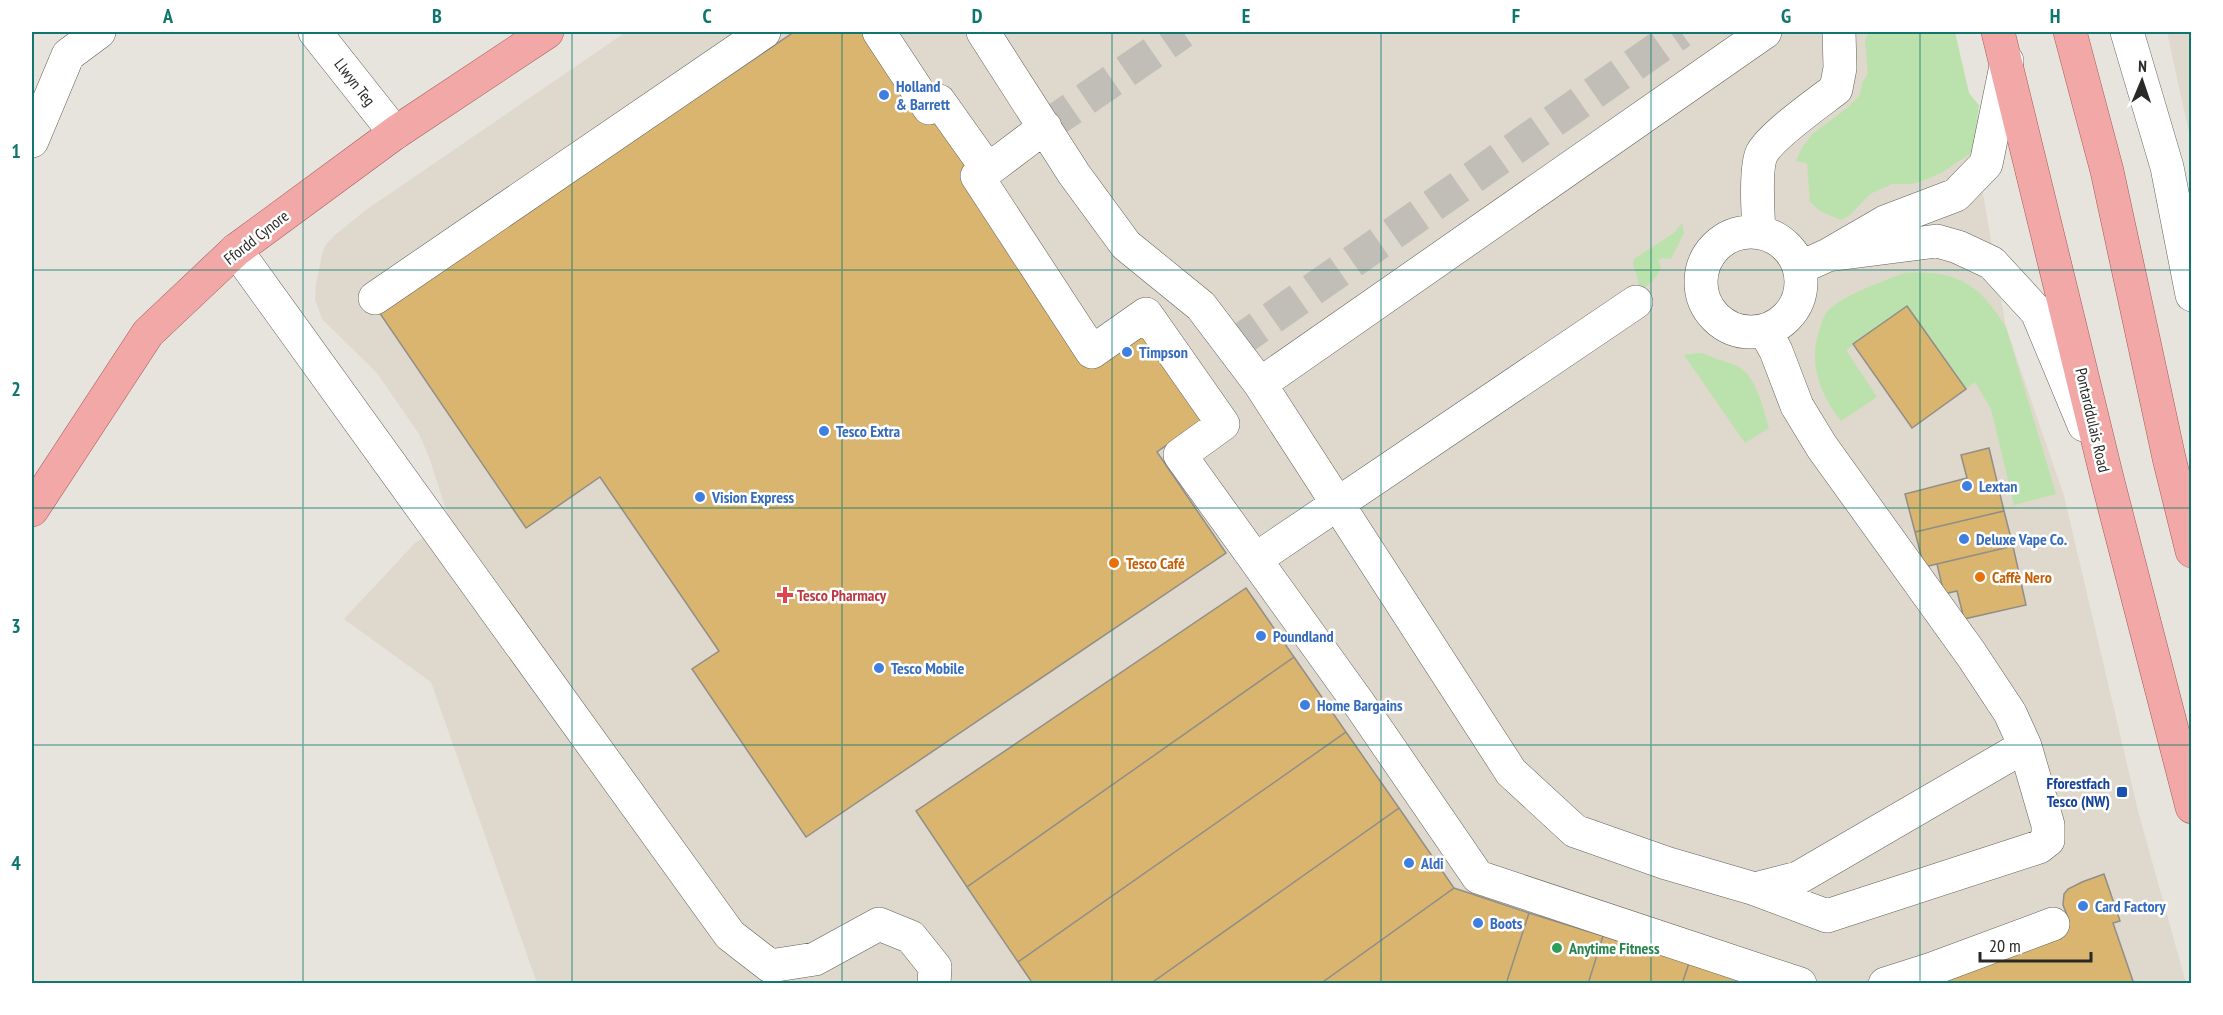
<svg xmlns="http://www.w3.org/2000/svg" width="2223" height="1015" font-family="'PT Sans Narrow',sans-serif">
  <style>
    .built { fill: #dfd8cc }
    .green { fill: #bbe2ac }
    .building { fill: #d9b56f; stroke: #918e88; stroke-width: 1.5 }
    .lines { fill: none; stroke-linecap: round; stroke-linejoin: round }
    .minor-tunnel { stroke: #c1beb8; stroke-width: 33; stroke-dasharray: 33 16; stroke-linecap: butt }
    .minor-casing { stroke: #63605a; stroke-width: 34 }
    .major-casing { stroke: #a55653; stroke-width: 34 }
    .minor { stroke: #fff; stroke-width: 33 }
    .major { stroke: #f1a8a6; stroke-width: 33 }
    .grid { fill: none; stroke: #0f766e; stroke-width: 1.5; stroke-opacity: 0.55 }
    .shop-dot { fill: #3f7fe0; stroke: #fff; stroke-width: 2 }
    .food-dot { fill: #e8710a; stroke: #fff; stroke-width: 2 }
    .health-dot { fill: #e0444e; stroke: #fff; stroke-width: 2 }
    .transit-dot { fill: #1a4fb4; stroke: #fff; stroke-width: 2 }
    .leisure-dot { fill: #2e9e5b; stroke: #fff; stroke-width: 2 }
    .labels { text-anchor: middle; stroke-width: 5; stroke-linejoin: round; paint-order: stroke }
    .street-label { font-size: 16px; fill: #2a2926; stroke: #fff }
    .shop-label { font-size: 16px; font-weight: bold; fill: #366cbe; stroke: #fff; text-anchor: start }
    .food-label { font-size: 16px; font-weight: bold; fill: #c56008; stroke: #fff; text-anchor: start }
    .health-label { font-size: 16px; font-weight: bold; fill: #be3a42; stroke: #fff; text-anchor: start }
    .transit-label { font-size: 16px; font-weight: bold; fill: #164399; stroke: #fff; text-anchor: end }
    .leisure-label { font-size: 16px; font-weight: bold; fill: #27864d; stroke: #fff; text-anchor: start }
    .neatline { fill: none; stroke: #0f766e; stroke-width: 2 }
    .grid-label { font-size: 20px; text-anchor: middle; font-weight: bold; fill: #0f766e }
  </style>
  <rect width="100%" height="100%" fill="#e7e3dd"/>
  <!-- built -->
  <path class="built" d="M626,32H1955L2006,327L2064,496L2138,811L2186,983H537L431,682L344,619L415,543L450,522L429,457L419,434L377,373L322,319L315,299L316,284L322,255L325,246L335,235L366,210Z
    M2167,32H2191V142Z"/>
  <!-- green -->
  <path class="green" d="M1869,32H1955L1969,93L1979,105L1975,141L1971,153L1943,172L1925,180L1912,184H1892L1870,194L1850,215L1841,220L1820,211L1810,202L1807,163L1796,161L1802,148L1812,134L1846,109L1860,95L1862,83L1868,74L1865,40Z
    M1682,223L1684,233L1671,259L1663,258L1658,260L1661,267C1657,278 1650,284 1641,290L1633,264L1634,259L1675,232Z
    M1904,273C1957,270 1978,283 2006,327L2056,494L2014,505L1991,409L1975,382L1966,389L1907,306L1846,350L1877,397L1841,421C1820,395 1808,363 1819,331C1821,325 1823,318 1826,313C1839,296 1884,281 1904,273Z
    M1699,353C1709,354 1712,358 1721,360C1728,363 1735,364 1742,369C1757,381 1764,410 1769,428L1745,443L1684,355Z"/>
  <!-- building -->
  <path class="building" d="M794,32H870L938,106L1095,360L1145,325L1209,415L1157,452L1226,553L806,837L692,669L719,651L600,477L526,528L379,312Z
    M1907,306L1966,389L1912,428L1853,344Z
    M1989,448L2004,511L1915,532L1905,494L1967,478L1961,455Z
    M2004,511L2013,546L1924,567L1915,532Z
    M2013,546L2026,605L1964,619L1957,591L1944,594L1937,564Z
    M1246,588L1294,657L967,887L916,811Z
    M1294,657L1346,732L1018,962L967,887Z
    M1346,732L1399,808L1150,984H1033L1018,962Z
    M1399,808L1454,888L1320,984H1150Z
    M2104,874L2120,921L2113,923L2134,984H1911L2068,928V918L2063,905L2064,894L2068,889L2082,882Z
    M1454,888L1529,913L1506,984H1320Z
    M1529,913L1603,936L1588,984H1506Z
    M1603,936L1689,963L1682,984H1588Z
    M1689,963L1752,984H1682Z"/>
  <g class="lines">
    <!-- minor-tunnel -->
    <path class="minor-tunnel" d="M1045,127L1183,32
      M1232,346L1681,32"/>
    <defs>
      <path id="minor" d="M315,32L395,133
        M879,32L929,108L939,101L988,170L977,176L1092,352L1146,314L1223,424L1180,455L1360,705L1478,877L1800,984
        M983,32L1074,174L1126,245L1201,306L1260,384L1511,772L1575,831L1666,863L1755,889L1798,878L2025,746L2010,713L1971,654L1822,447L1797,406L1776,351L1765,331
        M2127,32L2167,167L2192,295
        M32,141L68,55L99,32
        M988,170L1045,127
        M1701 282a50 50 0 1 1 100 0a50 50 0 1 1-100 0Z
        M1759,232C1758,215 1755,167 1762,153C1772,135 1819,102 1836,89L1840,68L1839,32
        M236,250L730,935L770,966L815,959L879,924L911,937L935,967L934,984
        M1828,255L1937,241L1958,247L1992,263L2037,312L2084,425
        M1799,268L1828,255L1885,222L1956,195L1986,164L2007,61
        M375,298L764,32
        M1260,384L1765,32
        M1256,559L1636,302
        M1755,889L1827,916L2039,847L2048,840V825L2025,746
        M1885,984L1932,969L2053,924"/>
      <path id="major" d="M1998,32L2108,482L2192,807
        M2070,32L2107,171L2169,458L2192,551
        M32,510L148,333L236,250L395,133L547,32"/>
    </defs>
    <!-- minor casing -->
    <use href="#minor" class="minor-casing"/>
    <!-- major casing -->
    <use href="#major" class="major-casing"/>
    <!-- minor -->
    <use href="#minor" class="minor"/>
    <!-- major -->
    <use href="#major" class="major"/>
  </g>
  <!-- grid -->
  <path class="grid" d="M303,32V984M572,32V984M842,32V984M1112,32V984M1381,32V984M1651,32V984M1920,32V984M32,270H2192M32,508H2192M32,745H2192"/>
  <!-- markers -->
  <g class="shop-dot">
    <circle cx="884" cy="95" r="6"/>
    <circle cx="1127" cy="352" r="6"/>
    <circle cx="824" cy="431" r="6"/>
    <circle cx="1967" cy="486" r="6"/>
    <circle cx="700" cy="497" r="6"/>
    <circle cx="1964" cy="539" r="6"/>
    <circle cx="1261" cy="636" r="6"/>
    <circle cx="879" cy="668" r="6"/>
    <circle cx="1305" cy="705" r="6"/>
    <circle cx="1409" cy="863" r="6"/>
    <circle cx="2083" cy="906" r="6"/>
    <circle cx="1478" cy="923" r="6"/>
  </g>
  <g class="food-dot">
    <circle cx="1114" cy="563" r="6"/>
    <circle cx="1980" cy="577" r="6"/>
  </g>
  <path class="health-dot" d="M782 586h6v6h6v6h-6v6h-6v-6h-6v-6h6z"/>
  <rect class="transit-dot" x="2116" y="786" width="12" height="12" rx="3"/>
  <circle class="leisure-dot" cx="1557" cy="948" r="6"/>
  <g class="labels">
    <!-- street labels -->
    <g class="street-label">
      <text transform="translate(355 82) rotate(52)" y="6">Llwyn Teg</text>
      <text transform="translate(256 237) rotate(-38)" y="6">Ffordd Cynore</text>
      <text transform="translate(2093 420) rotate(77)" y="6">Pontarddulais Road</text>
    </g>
    <!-- shop labels -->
    <g class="shop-label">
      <text x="896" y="92">Holland<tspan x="896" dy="18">&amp; Barrett</tspan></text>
      <text x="1139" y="358">Timpson</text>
      <text x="836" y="437">Tesco Extra</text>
      <text x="1979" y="492">Lextan</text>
      <text x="712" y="503">Vision Express</text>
      <text x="1976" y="545">Deluxe Vape Co.</text>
      <text x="1273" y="642">Poundland</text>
      <text x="891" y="674">Tesco Mobile</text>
      <text x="1317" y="711">Home Bargains</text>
      <text x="1421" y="869">Aldi</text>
      <text x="2095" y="912">Card Factory</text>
      <text x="1490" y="929">Boots</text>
    </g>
    <!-- food labels -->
    <g class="food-label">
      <text x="1126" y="569">Tesco Café</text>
      <text x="1992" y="583">Caffè Nero</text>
    </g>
    <!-- health labels -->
    <g class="health-label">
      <text x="797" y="601">Tesco Pharmacy</text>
    </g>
    <!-- transit labels -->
    <g class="transit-label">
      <text x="2110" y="789">Fforestfach<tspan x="2110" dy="18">Tesco (NW)</tspan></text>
    </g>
    <!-- leisure labels -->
    <g class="leisure-label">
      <text x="1569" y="954">Anytime Fitness</text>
    </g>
  </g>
  <!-- border -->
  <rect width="2223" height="1015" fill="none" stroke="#ffffff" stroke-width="66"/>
  <!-- north arrow -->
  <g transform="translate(2142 81) rotate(2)" stroke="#ffffff" stroke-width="4.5" paint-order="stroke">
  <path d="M0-4.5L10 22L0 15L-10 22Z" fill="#2a2926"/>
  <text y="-9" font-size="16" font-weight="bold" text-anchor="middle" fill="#2a2926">N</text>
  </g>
  <!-- scale -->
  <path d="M1980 952v9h111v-9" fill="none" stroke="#2a2926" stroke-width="3"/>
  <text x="1989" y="952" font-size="18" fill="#2a2926" stroke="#ffffff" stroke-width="4.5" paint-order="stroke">20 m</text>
  <rect x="33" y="33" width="2157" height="949" class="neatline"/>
  <g class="grid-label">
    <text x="168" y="23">A</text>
    <text x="437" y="23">B</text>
    <text x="707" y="23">C</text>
    <text x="977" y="23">D</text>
    <text x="1246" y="23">E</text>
    <text x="1516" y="23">F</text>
    <text x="1786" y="23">G</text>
    <text x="2055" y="23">H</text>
    <text x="16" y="158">1</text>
    <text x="16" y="396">2</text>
    <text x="16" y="633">3</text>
    <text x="16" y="870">4</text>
  </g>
</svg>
